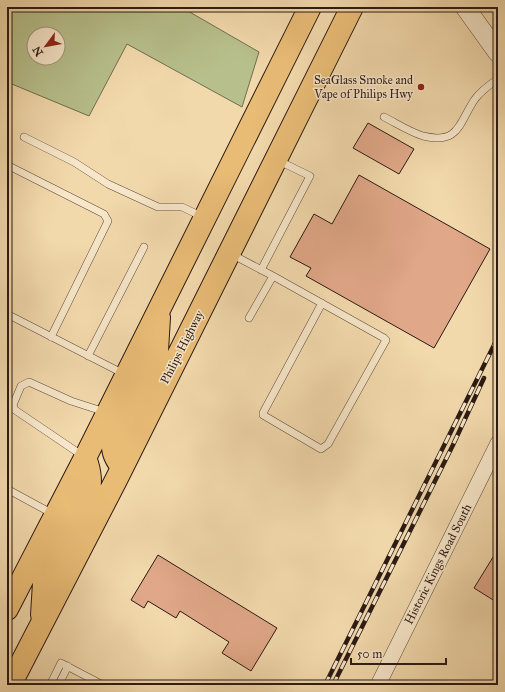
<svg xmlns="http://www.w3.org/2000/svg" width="505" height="692" font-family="'IM FELL Great Primer',serif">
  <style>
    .green { fill: #b7c08c; stroke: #716d50; fill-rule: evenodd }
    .building { fill: #e0a788; stroke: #2b1a13 }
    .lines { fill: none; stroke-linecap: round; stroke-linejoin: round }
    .service-casing { stroke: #5d4a39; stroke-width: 8 }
    .minor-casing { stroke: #5d4a39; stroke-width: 16 }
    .tertiary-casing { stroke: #5d4a39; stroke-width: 20 }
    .primary-casing { stroke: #2b1a13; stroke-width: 24 }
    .service { stroke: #f7e6c9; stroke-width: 7 }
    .minor { stroke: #f7e6c9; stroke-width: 15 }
    .tertiary { stroke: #f7e6c9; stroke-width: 19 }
    .primary { stroke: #e9bc76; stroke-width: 22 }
    .rail-casing { stroke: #2b1a13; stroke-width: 4.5 }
    .rail { stroke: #f7e6c9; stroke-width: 3; stroke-dasharray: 9; stroke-linecap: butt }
    .poi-dot { fill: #8f2418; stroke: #f7e6c9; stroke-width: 1.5 }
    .labels { text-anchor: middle; stroke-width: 3; stroke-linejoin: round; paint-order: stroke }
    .poi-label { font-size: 12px; fill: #2b1a13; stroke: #f7e6c9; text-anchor: end }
    .street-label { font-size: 12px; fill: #2b1a13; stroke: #f7e6c9 }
  </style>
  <rect width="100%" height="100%" fill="#f2d9ac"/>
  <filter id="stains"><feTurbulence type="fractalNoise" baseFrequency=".005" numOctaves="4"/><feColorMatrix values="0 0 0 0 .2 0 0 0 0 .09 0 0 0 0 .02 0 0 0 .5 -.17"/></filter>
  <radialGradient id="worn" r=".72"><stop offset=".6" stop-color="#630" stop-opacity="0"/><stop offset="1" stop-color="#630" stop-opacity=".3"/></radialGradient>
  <!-- green -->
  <path class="green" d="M7,7H181L259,52L242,107L127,44L89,116L7,82ZM34,34H58V58H34Z"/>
  <!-- building -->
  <path class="building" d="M368,123L414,149L399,174L353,148Z
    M359,175L490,249L434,348L306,276L311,268L290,257L314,214L332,224Z
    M498,549V603L474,588Z
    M158,555L277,628L251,671L222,653L229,642L180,611L176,618L148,601L144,608L131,600Z"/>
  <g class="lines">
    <defs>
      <path id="service" d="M384,117C396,123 410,132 423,136C460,145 459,122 475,99C481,91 489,85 498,79
        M24,137L74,162L108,184L158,207H182L203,217
        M7,165L104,214L108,221L51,337
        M231,254L273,276L249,318
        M261,270L310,176L277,160
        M273,276L384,338L386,340L328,444L321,449L263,415V413L322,303
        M7,314L124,374
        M88,356L144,247
        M83,456L15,410L13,405L21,386L29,382L71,401L105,412
        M7,489L53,514
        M60,682L68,666
        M50,685L61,663L103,685"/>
      <path id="minor" d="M378,685L498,443"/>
      <path id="tertiary" d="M465,7L498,53"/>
      <path id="primary" d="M122,467C114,457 111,449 114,436L157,351L159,317
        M7,609L85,458L310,7
        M42,615L44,583L88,500C91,484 91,472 85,458
        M10,685L116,480L352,7"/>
    </defs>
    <!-- service casing -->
    <use href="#service" class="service-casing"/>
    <!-- minor casing -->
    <use href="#minor" class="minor-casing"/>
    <!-- tertiary casing -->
    <use href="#tertiary" class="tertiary-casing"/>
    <!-- primary casing -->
    <use href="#primary" class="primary-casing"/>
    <!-- service -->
    <use href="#service" class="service"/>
    <!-- minor -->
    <use href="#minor" class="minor"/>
    <!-- tertiary -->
    <use href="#tertiary" class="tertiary"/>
    <!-- primary -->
    <use href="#primary" class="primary"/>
    <defs>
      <path id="rail" d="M325,685L498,337
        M333,685L453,445L484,378"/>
    </defs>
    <!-- rail casing -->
    <use href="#rail" class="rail-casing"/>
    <!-- rail -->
    <use href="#rail" class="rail"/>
  </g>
  <!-- markers -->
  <circle class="poi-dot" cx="421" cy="87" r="4"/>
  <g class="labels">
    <!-- poi labels -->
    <g class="poi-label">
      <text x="413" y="84">SeaGlass Smoke and<tspan x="413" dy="14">Vape of Philips Hwy</tspan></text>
    </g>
    <!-- street labels -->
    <g class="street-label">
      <text transform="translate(182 347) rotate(-63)" y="4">Philips Highway</text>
      <text transform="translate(438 564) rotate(-63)" y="4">Historic Kings Road South</text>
    </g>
  </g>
  <!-- margin -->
  <rect width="505" height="692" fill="none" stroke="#f2d9ac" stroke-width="24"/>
  <rect x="8" y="8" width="489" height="676" fill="none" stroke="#2b1a13" stroke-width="2"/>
  <rect x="12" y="12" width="481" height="668" fill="none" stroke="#2b1a13"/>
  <!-- north arrow -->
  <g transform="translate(46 46) rotate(238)"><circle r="19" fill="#f7e6c9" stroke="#a59480"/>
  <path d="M0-3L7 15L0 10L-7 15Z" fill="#8f2418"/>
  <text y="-6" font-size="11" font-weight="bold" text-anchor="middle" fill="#2b1a13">N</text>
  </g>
  <!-- scale -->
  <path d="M351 658v6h95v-6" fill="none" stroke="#2b1a13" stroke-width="2"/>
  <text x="357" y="658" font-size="12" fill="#2b1a13" stroke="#f7e6c9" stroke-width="3" paint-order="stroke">50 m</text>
  <rect width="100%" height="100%" filter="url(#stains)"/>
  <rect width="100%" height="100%" fill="url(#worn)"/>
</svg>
